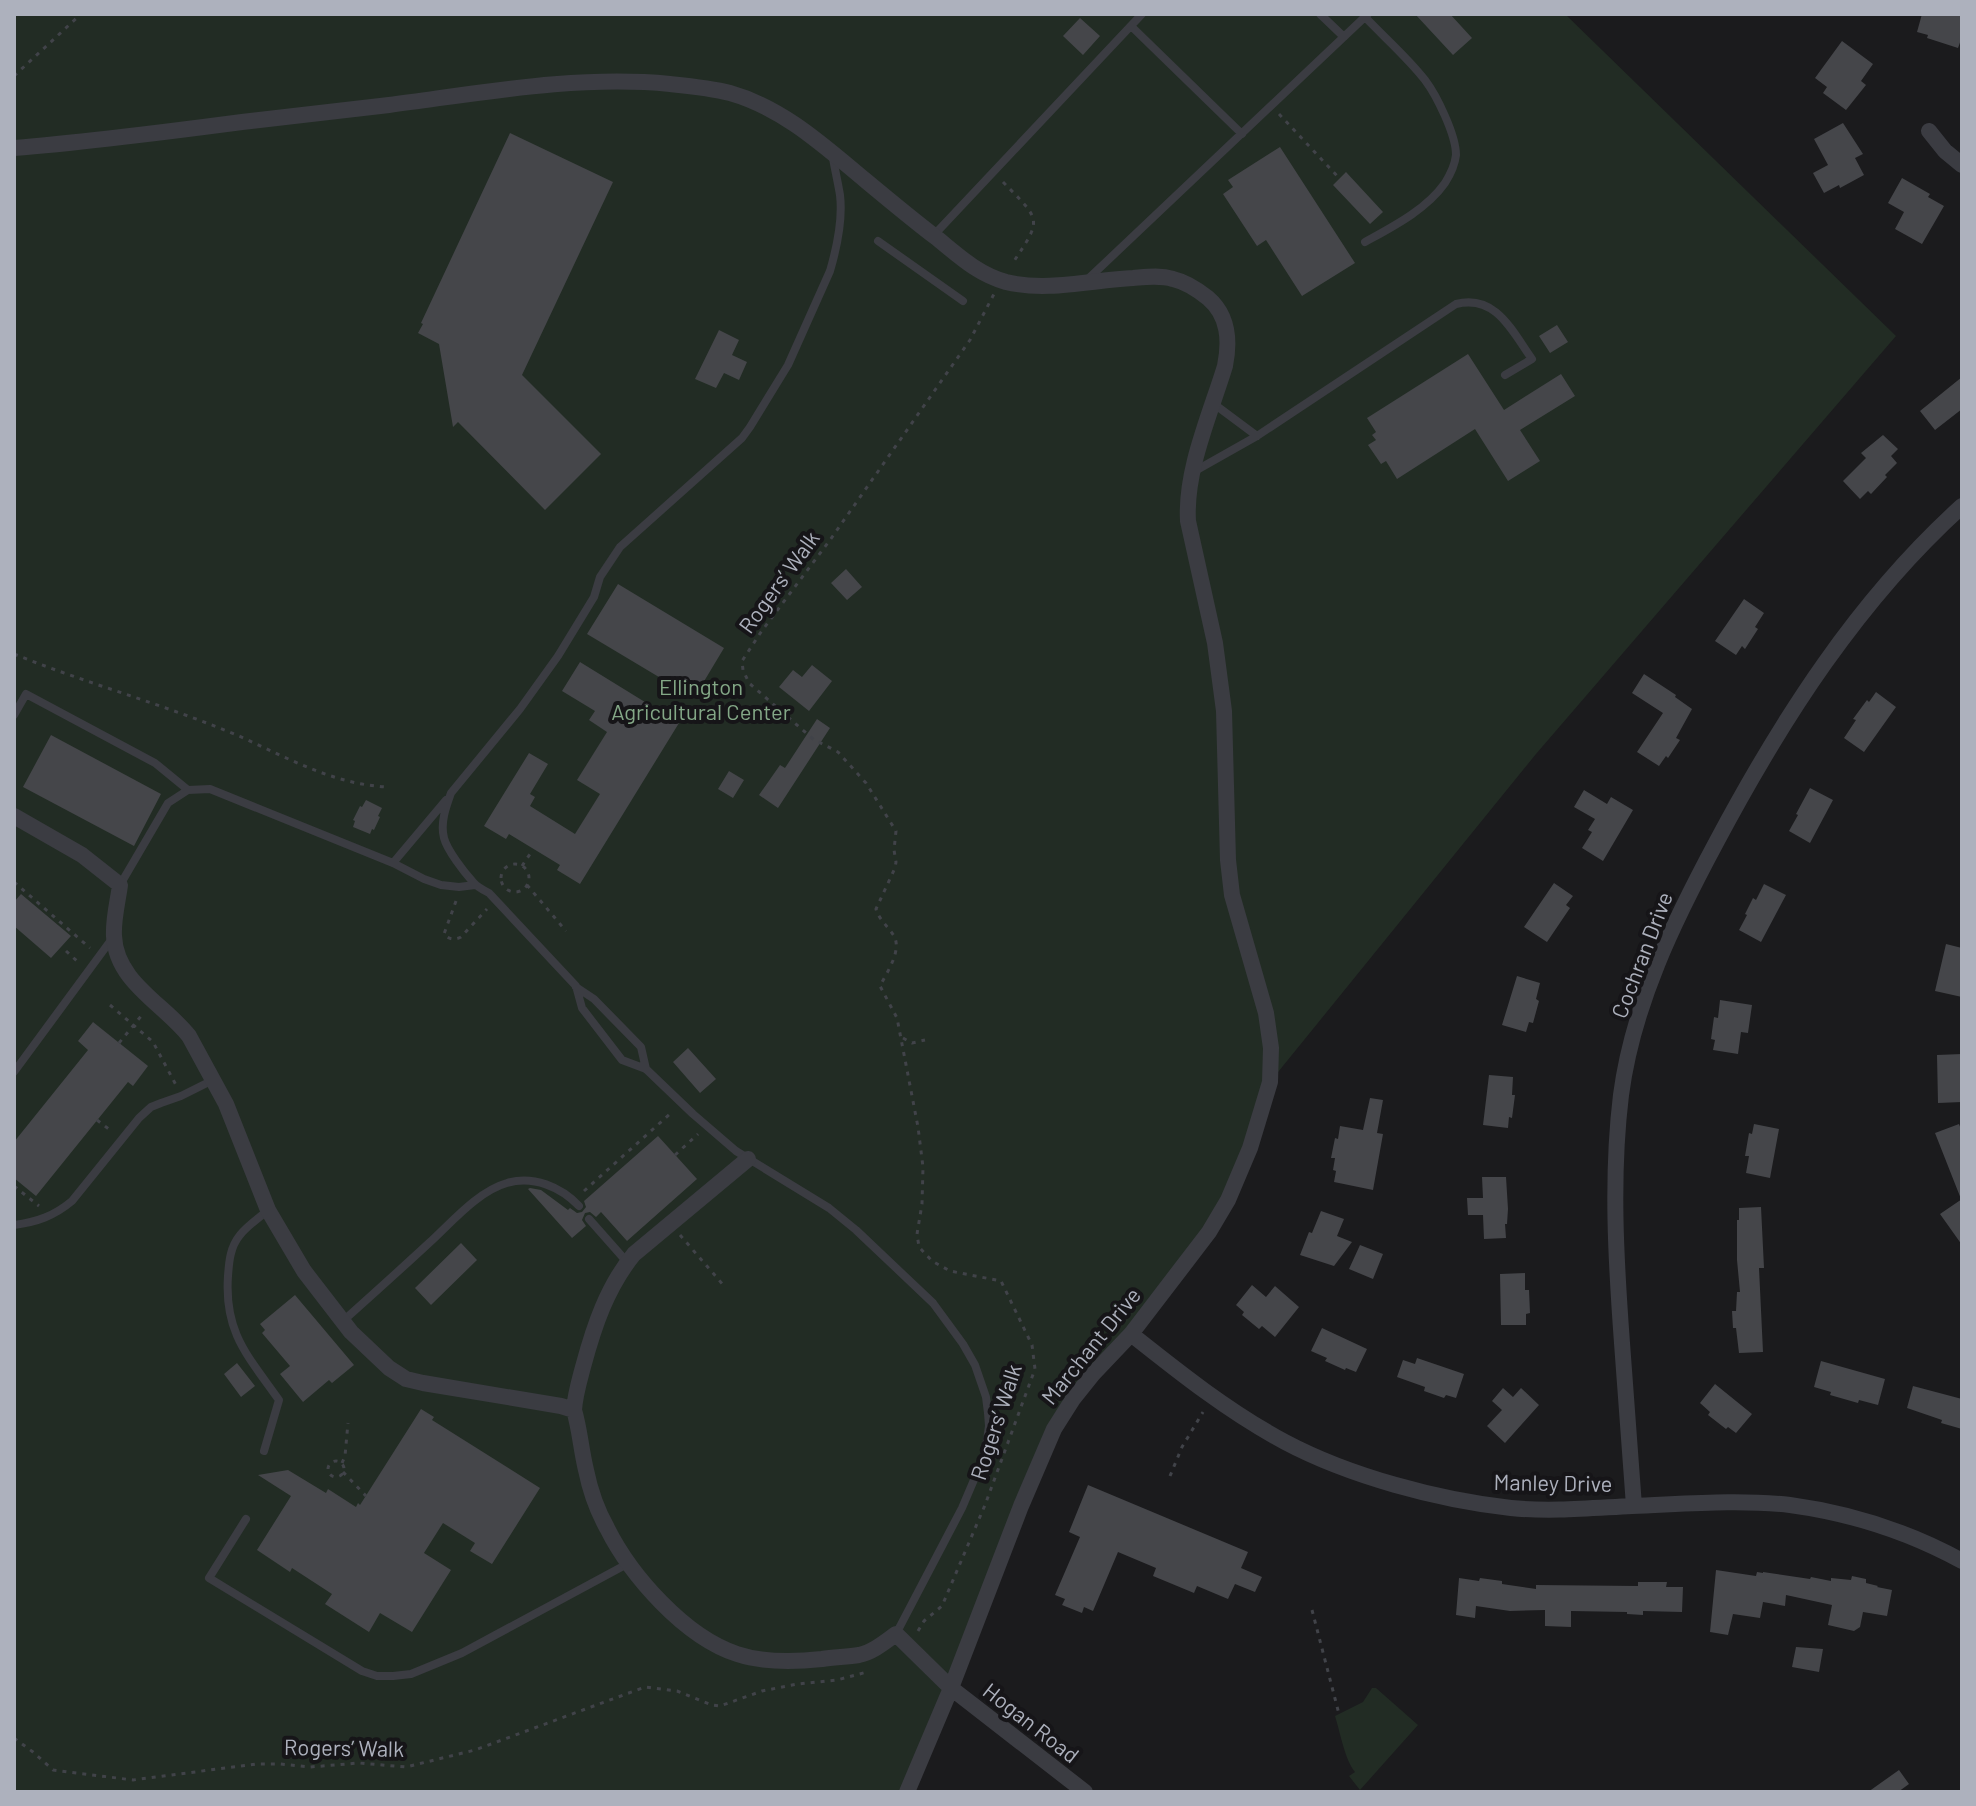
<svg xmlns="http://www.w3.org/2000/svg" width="1976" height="1806" font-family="Barlow,sans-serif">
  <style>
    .green { fill: #222c24 }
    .building { fill: #45464a }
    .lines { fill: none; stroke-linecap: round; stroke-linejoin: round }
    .path { stroke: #414349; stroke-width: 3; stroke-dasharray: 4 6; stroke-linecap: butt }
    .lane { stroke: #3b3c42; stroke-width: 8 }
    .street { stroke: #3b3c42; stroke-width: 16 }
    .labels { text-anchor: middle; stroke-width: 8; stroke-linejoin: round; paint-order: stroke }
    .street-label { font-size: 22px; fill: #adb1bd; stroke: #161518 }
    .park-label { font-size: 22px; fill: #84a887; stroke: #161518 }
  </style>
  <rect width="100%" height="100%" fill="#1b1b1d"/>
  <!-- green -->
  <path class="green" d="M14,14H1565L1896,336L1536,754L1270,1082L1228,1200L1073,1399L907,1792H14Z
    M1372,1688H1376L1418,1725L1360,1790L1349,1776L1355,1772C1345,1760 1340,1732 1335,1716L1363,1702Z"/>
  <!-- building -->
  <path class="building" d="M1415,14H1450L1472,38L1453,55Z
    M1922,14H1962V37L1958,48L1927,38L1928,35L1917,32Z
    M1080,18L1100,36L1083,55L1063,36Z
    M1842,41L1873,64L1861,81L1866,85L1846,110L1823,93L1827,87L1815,78Z
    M1843,123L1863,154L1855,158L1864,175L1840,188L1839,185L1824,193L1813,173L1828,165L1814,139Z
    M510,133L613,182L522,375L601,454L545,510L458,422L453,427L439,344L418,333L423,324L421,323Z
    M1280,147L1355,263L1302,296L1266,240L1257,246L1223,194L1233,187L1228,180Z
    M1346,172L1383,212L1370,224L1333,185Z
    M1902,178L1930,194L1928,197L1944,206L1922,244L1895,229L1904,212L1888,203Z
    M1557,325L1568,342L1550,353L1539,336Z
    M719,330L739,340L732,355L747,362L739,380L724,373L716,388L695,379Z
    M1468,354L1504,410L1561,374L1575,396L1520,430L1540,461L1508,481L1475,429L1397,479L1386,461L1381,464L1368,445L1376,440L1372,435L1376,432L1367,418Z
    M1962,377V409L1935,430L1920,411Z
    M1883,435L1898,449L1891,456L1897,463L1885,475L1887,477L1871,494L1868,491L1860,499L1843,481L1866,458L1861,453Z
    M846,569L862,587L847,600L831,583Z
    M618,584L724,648L694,698L587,634Z
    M1744,599L1764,613L1755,627L1758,629L1745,649L1742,646L1736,655L1715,641Z
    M580,662L679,723L580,884L557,870L560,865L509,834L506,839L484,826L529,753L548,764L530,794L535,797L530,806L575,834L600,794L577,780L607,732L589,720L595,711L562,691Z
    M812,665L832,681L809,711L779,687L793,670L802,677Z
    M1644,674L1676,695L1675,697L1692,709L1676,738L1680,740L1668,758L1666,756L1659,766L1637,752L1663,713L1632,693Z
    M1876,692L1896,707L1864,752L1844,738L1856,720L1853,719L1867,700L1869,702Z
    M817,719L830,728L778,808L759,795L780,765L785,768Z
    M51,735L161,794L134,846L23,787Z
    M729,771L744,780L733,798L718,789Z
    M1810,788L1833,800L1810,843L1789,831L1798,815L1796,814Z
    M1584,790L1607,804L1611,797L1633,810L1603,861L1582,848L1592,832L1588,830L1595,819L1574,807Z
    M366,800L382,808L378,816L380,817L374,830L372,829L370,834L353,827L355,821L353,820L360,806L362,807Z
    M1554,883L1573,896L1566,905L1570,908L1547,942L1524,927Z
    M1764,884L1786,895L1761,942L1739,930L1747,915L1745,914L1753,898L1756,900Z
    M21,894L71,936L51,958L14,926V902Z
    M1946,944L1962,948V997L1935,991Z
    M1517,976L1540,983L1536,999L1539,1001L1533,1023L1529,1022L1526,1032L1502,1025Z
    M1720,1000L1752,1005L1748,1033L1741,1032L1738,1054L1713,1050L1715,1040L1711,1039L1714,1017L1718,1018Z
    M93,1022L148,1066L133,1086L128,1082L36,1196L14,1178V1142L88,1050L78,1041Z
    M688,1048L716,1079L700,1093L673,1062Z
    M1962,1054V1102L1938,1103L1937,1055Z
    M1489,1075L1513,1077L1512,1095H1515L1512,1118L1509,1117L1508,1128L1483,1125Z
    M1370,1098L1383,1100L1377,1133L1383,1134L1373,1190L1334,1182L1336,1171L1333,1170L1335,1158H1331L1335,1138L1338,1139L1340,1126L1363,1130Z
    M1754,1124L1779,1129L1770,1178L1746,1173L1749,1156H1745L1749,1133L1752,1134Z
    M1959,1124L1962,1132L1961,1199L1935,1133Z
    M658,1136L697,1179L627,1241L601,1212L596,1217L590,1212L585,1213L582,1220L586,1226L572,1238L528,1189L530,1188L541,1190L568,1210L570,1208L577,1213L582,1212L586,1207L584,1201Z
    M1482,1177H1506L1508,1209L1507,1224H1505L1506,1238L1484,1239L1483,1215H1468L1467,1198H1483Z
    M1962,1199V1245L1940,1214Z
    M1761,1207L1764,1268H1759L1763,1352L1739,1353L1736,1328H1733L1732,1311H1736L1737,1292H1740L1737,1260V1220H1739V1208Z
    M1321,1211L1344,1219L1337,1236L1352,1242L1334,1266L1300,1255L1309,1232L1312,1233Z
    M461,1243L477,1260L431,1305L415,1288Z
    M1360,1245L1383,1254L1373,1279L1349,1269Z
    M1525,1273V1290H1529L1530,1313L1526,1314V1325H1501L1500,1274Z
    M1252,1285L1266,1297L1275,1286L1299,1307L1275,1337L1262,1326L1259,1329L1242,1315L1244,1312L1236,1305Z
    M295,1295L354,1365L332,1383L329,1380L303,1402L280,1374L290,1366L262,1333L265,1330L260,1324Z
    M1322,1328L1367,1349L1356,1372L1346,1368L1345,1370L1325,1361L1327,1358L1311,1351Z
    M1417,1358L1464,1374L1456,1398L1446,1395L1444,1398L1424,1391L1425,1387L1397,1377L1403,1360L1415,1364Z
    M1821,1361L1885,1379L1878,1405L1859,1400L1858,1403L1830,1395L1831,1392L1814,1387Z
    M237,1363L255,1386L241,1397L224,1374Z
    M1715,1384L1752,1414L1736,1433L1728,1427L1726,1429L1708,1415L1710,1412L1700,1403Z
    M1913,1386L1962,1399V1429L1941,1423L1942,1420L1907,1408Z
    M1503,1388L1513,1397L1521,1388L1539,1405L1505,1443L1487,1426L1502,1410L1492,1401Z
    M421,1409L434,1417L432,1420L540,1488L492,1564L470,1551L475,1543L443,1523L424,1553L451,1570L412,1632L380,1613L369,1632L325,1604L332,1594L292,1568L290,1572L257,1550L291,1496L258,1475L288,1470L326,1493L328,1489L356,1507L358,1503L360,1505Z
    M1088,1485L1248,1552L1241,1568L1262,1577L1255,1592L1235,1584L1228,1599L1197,1586L1194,1593L1153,1576L1156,1568L1118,1552L1093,1611L1084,1607L1082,1613L1062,1605L1065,1599L1055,1595L1080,1537L1069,1532Z
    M1716,1570L1756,1576L1757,1572L1763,1573V1572L1810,1579L1811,1577L1831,1581V1578L1851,1580L1852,1576L1866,1579V1583L1878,1586L1877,1587L1892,1590L1887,1616L1863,1612L1860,1627L1854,1631L1828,1625L1832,1605L1786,1595L1785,1606L1763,1602L1760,1618L1733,1614L1728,1635L1710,1632Z
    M1459,1578L1479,1581L1480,1578L1502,1581V1584L1536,1589V1585L1638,1586V1582H1667L1666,1587H1683L1682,1612L1643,1611V1615L1627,1614V1612L1571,1611V1627L1545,1626V1610L1510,1611L1476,1606L1475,1618L1456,1615Z
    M1796,1647L1823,1649L1819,1672L1792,1667Z
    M1899,1770L1909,1784L1898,1792H1868Z"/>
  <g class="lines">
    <!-- path -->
    <path class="path" d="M14,76L81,14
      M1279,114L1340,179
      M1003,182C1041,221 1043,218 1012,264
      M14,654C88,684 166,705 239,736C288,758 334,785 389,787
      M501 878a14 14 0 1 1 28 0a14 14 0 1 1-28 0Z
      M522,866L532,851
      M14,882L90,948
      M527,885L566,931
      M456,901L444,934C449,940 455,940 461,937L487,909
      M66,951L78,962
      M110,1005L153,1042L176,1085
      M903,1038L912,1043L925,1040
      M119,1043L142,1015
      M97,1120L110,1130
      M675,1155L698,1134
      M14,1179L15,1178
      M14,1186L39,1206
      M584,1191L671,1113
      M680,1235L725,1287
      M328 1469a8 8 0 1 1 16 0a8 8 0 1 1-16 0Z
      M342,1463L345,1456L348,1423
      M343,1472L366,1496
      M1170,1476L1182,1447L1203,1412
      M1312,1610L1339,1714
      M918,1631L924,1621L942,1606L985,1505L1035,1369L1032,1345L1001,1281L950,1271L932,1261L919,1247L917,1234L922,1204L923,1167L918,1127L897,1018L880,986C887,972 902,951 894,936C888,926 879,920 876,909L895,868L896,862L894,850L896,831L866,783L838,752L813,739L749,683L743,670L742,661L761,632L830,540L970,340L994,294
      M14,1738L33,1752L53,1770L133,1780L256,1764H280L310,1767L359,1763L406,1767L475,1750L645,1687L677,1691L712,1705L720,1706L762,1691L797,1684L837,1680L867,1672"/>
    <!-- lane -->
    <path class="lane" d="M1320,14L1344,37
      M1365,17C1385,38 1408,58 1425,80C1437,96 1456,135 1456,155C1455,164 1450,175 1445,183C1426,210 1392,227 1365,242
      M1131,26L1242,134
      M833,158C835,170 838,183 840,195C843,220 837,247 830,271L788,365L750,427L742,438L620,547L600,577L594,597L558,656L520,709L451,793C446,807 440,823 444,838C447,850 464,872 473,882C477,887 483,890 489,893L576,986L582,1008L622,1060L646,1069L693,1114L736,1151L829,1208L856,1230L933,1303L963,1344L975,1365L986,1397L988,1413L989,1426L985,1454L962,1508L896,1634
      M934,235L1142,14
      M878,241L963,301
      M1088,279L1368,14
      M1214,404L1257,436
      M1195,471L1257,436L1456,304C1496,294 1512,331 1532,359L1505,375
      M14,715L26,694L155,763L188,790
      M393,863L446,800
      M120,885L168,803L188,790L210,789L393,863L424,879L441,885L459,887L475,885
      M576,987L594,999L641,1047L646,1069
      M14,1072L114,936
      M589,1219L627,1262
      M14,1225C37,1222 54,1216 72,1201L139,1118L151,1107L161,1103L181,1096L213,1080
      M343,1321C372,1295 401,1269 429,1243C451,1223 478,1191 507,1183C533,1175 561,1187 579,1206
      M264,1451L279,1400C248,1356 224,1333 228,1276C229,1262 230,1247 240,1235C247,1226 259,1218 268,1210
      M246,1519L209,1578L362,1671L377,1676H393L411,1674L462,1653L629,1563"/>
    <!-- street -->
    <path class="street" d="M1929,131L1945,151L1962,165
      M14,148C90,142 166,132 242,122C291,116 340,111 389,105C482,93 576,75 670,84C690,86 711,88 730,93C783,108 824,146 865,180C889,200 913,220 938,239C960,257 978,274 1006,282C1047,292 1092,280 1133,278C1146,277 1160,275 1173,279C1186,282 1198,290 1208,298C1229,316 1230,341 1225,366C1210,415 1185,470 1188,521L1215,643L1224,711L1228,860L1232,895L1266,1013L1271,1048L1270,1082L1250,1148L1228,1200L1209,1232L1131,1334L1093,1374L1073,1399L1054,1429L1021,1506L951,1688L907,1792
      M14,816L82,855L120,885C118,901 113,919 114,936C116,982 164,1004 189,1036L226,1104L268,1210L304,1271L351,1332L389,1368L406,1379L423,1383L561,1406L574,1410C580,1430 581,1450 586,1470C590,1490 597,1510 607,1528C631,1576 685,1637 737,1654C764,1663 794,1662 822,1659C834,1657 847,1657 859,1655C873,1652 885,1642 896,1634L951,1688L1085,1792
      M1131,1334C1180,1373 1229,1412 1285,1442C1349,1476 1438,1500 1511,1508C1551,1512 1592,1508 1632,1506C1684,1504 1738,1499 1790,1505C1849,1513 1909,1532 1962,1561
      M574,1410C575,1395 579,1382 583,1367C594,1326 607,1287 634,1254L748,1159
      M1634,1506C1630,1452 1626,1398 1622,1343C1616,1261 1611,1177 1621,1095C1633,1004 1674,921 1717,841C1782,719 1858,600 1962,506"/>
  </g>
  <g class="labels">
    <!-- street labels -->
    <g class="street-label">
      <text transform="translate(779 582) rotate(-54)" y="8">Rogers’ Walk</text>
      <text transform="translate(1642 955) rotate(-69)" y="8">Cochran Drive</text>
      <text transform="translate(1091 1346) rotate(-51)" y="8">Marchant Drive</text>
      <text transform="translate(996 1422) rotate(-72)" y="8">Rogers’ Walk</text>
      <text transform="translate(1553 1483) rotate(1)" y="8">Manley Drive</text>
      <text transform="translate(1031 1723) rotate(38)" y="8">Hogan Road</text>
      <text transform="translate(344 1748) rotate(1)" y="8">Rogers’ Walk</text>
    </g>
    <!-- park labels -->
    <g class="park-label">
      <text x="701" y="695">Ellington<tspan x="701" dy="25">Agricultural Center</tspan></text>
    </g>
  </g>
  <!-- border -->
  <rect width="1976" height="1806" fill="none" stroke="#adb1bd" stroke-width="32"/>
</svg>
